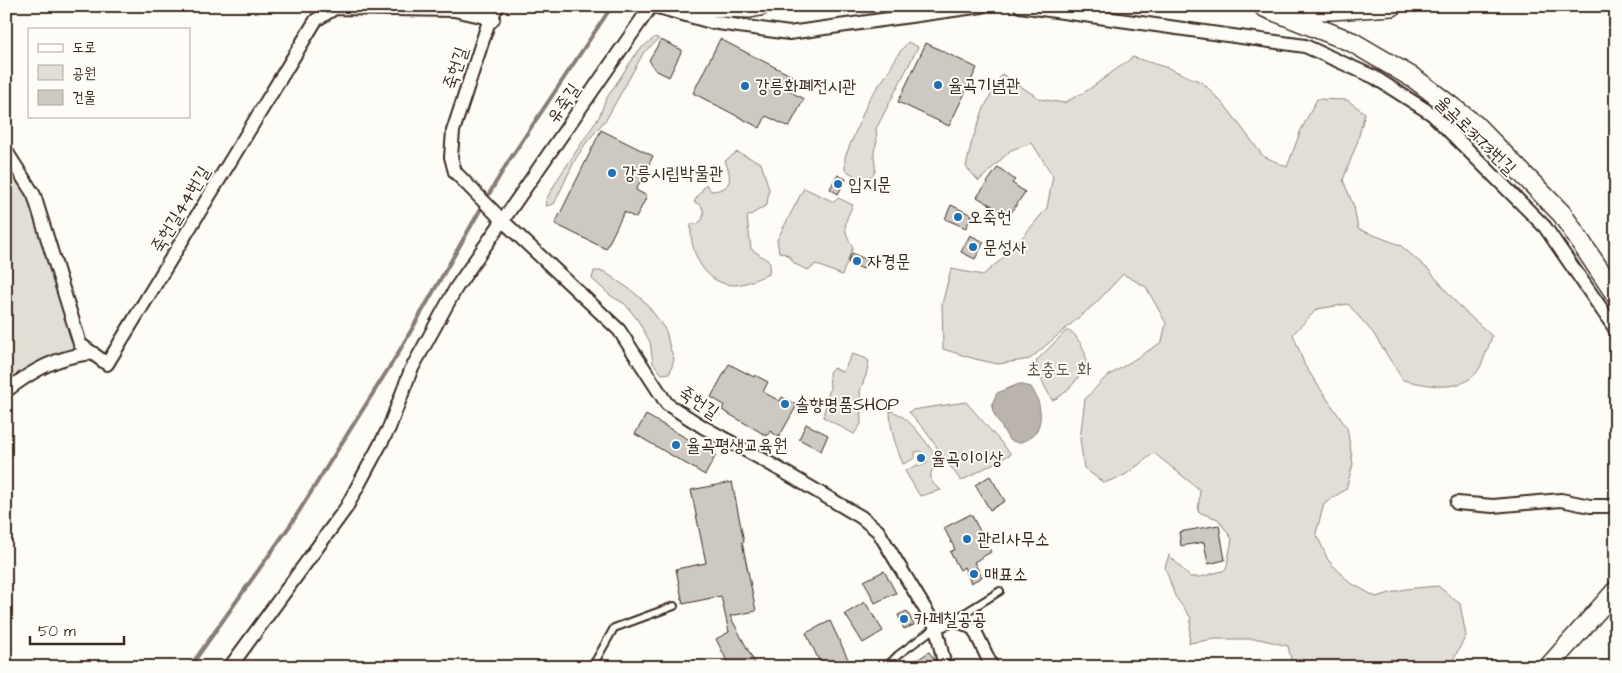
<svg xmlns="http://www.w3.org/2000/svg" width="1622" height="673" font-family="'Architects Daughter','Poor Story',sans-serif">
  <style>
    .green { fill: #e1ded7; stroke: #8e847a }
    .water { fill: #bbb4ad; stroke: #887d74 }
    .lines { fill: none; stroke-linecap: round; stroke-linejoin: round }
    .stream { stroke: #887d74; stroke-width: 4 }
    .building { fill: #cdc8c2; stroke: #3b2a1e }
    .lane-casing { stroke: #3b2a1e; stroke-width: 10 }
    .street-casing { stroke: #3b2a1e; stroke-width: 16 }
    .secondary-casing { stroke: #3b2a1e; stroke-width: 21 }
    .primary-casing { stroke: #3b2a1e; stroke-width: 22 }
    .lane { stroke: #fdfcf7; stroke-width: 6 }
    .street { stroke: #fdfcf7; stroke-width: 12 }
    .secondary { stroke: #fdfcf7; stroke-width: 18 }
    .primary { stroke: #fdfcf7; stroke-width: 19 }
    .poi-dot { fill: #1f6fb2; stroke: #fdfcf7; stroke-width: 2 }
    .labels { text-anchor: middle; stroke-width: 4; stroke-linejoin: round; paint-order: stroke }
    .street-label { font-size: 18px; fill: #3b2a1e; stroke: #fdfcf7 }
    .poi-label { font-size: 18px; fill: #3b2a1e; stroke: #fdfcf7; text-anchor: start }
    .park-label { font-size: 18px; fill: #64574c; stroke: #fdfcf7 }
  </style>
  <rect width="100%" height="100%" fill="#fdfcf7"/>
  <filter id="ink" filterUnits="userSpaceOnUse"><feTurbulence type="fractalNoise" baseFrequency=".02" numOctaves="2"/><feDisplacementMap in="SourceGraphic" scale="10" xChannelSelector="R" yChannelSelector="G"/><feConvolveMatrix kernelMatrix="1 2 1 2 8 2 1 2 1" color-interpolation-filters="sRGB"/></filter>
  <g filter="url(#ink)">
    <!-- green -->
    <path class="green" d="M655,37L659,39L644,52L607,118L586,143L575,160L554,204L546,206L547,198L559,177L599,117L606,99L638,51Z
      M908,42L918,47L876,129C876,133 877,137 877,141C876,145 874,149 874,154C874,168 881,174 863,180L845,170V157L869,99L887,74L899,53Z
      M1133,57L1168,68L1203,83L1227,108L1263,156L1287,167L1301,130L1317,99L1347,100L1365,113L1357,143L1343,180L1354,207L1358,229L1400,245L1429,270L1460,307L1492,336C1489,345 1482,366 1477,372C1459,394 1427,385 1403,380L1373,333L1348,304L1317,309L1293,334L1305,366L1347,428L1353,464L1346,489L1324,504L1316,533L1328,560L1349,582L1376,597L1405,589L1438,586L1460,604L1466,636L1449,667H1293L1288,646L1259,639H1216L1189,643L1191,618L1175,596L1165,567L1169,555L1190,577H1200L1226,570L1232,539L1218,519L1198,512L1200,490L1154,453L1125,475L1104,483L1084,468L1080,439L1085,399L1105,378L1162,342L1166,323L1146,287L1123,274L1097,302L1030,359L998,364L975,359L943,349L942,304L951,269L983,275L1010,252L1047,208L1053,176L1032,143L1011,150L979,181L966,167L972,141L984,108L1002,74L1040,99L1064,103L1088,90Z
      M737,152L761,163L769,189L767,205L747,217L751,249L770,262L769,274C758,278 747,284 736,285C704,286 689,251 691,224H697L702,220L704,213L701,205L694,202L706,184L711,191C733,190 732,177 725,161Z
      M6,155L32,198L77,348L73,353L6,387Z
      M804,188L834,202L838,198L853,205C844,223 842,229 853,247L842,275L815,264L812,268L807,270L795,264L788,255L779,252L777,240Z
      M594,271H603L631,290L644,301L655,315L666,331L670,348L674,359L670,373L662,374L653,363L650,342L637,319L625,304L611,296L592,279Z
      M1066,331C1073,331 1075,335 1078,340C1082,344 1085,352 1086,358C1086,372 1065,397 1052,400L1035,368L1037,360Z
      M852,354L865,358L869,361L866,375L860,391L861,424L854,434L823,417L830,388L829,372L833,368L843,372Z
      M966,402L1011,454L961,481L924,429L909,412L912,410Z
      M890,411C909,414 929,447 940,462L931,472C930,481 933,485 941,490L920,496L905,471L917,465L921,466L927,463L926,455L920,451L915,452V458L903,464C896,447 890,430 890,411Z"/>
    <!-- water -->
    <path class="water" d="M1019,384L1031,387C1041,401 1046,426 1030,438C1027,440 1022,441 1019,443L1009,440L993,412L992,404L997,393Z"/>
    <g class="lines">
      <!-- stream -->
      <path class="stream" d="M486,199L508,162L612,6
        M190,667L291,524L397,355L483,205"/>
    </g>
    <!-- building -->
    <path class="building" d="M720,39L798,79L791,92L804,99L789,127L766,116L760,128L693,93Z
      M661,40L682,50L669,77L655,70L649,60Z
      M926,43L977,68L949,126L898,102Z
      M601,130L653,156L636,190L647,196L636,218L624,212L606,249L555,224Z
      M998,167L1015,180L1012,183L1025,192L1009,216L977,197Z
      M837,175L846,179L838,194L830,189Z
      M951,205L972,215L966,228L945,219Z
      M970,235L984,242L975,259L961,252Z
      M852,253L867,260L863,269L848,262Z
      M729,364L754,377L755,375L768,382L763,392L780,401L782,397L797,405L779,437L770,431L767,436L722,410L724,405L711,397Z
      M646,415L716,455L705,475L635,434Z
      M806,424L828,435L821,451L799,439Z
      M990,476L1005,501L990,510L975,485Z
      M732,482L744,542H742L756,611L730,616L757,667H730L716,639L729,632L721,596L683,604L676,569L706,563L691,490Z
      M971,514L991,552L974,562L982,577L971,583L964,567L960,570L950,552L955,549L944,528Z
      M1219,525L1225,560L1208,564L1204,542L1181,546L1179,532Z
      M884,571L896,593L875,603L864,581Z
      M865,602L883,631L863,643L845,614Z
      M907,611L914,625L904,629L898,615Z
      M830,621L848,659L832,667H822L806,633Z
      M929,652L935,660L937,667H907Z"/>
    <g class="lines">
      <defs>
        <path id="lane" d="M955,619L1000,591
          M592,667L614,628L674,606
          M886,667L898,655L936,627"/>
        <path id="street" d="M498,6L490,18L453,131L451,157L455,172L503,221L619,330L667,404L703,427L767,462L861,517L878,531L936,627L945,667
          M654,6L711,22L789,33L982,6
          M1020,6L1305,46L1374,77L1432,114L1545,227L1616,330
          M6,151L34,195L80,344L107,364L316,20L335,8L454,10L490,18
          M6,391C33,370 58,356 93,353
          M1457,503L1493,506L1561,500L1590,506H1616
          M936,627L955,619L974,629L992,667
          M230,667L346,508L389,428L411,370L456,288L651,6"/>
        <path id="secondary" d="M1548,667L1616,590"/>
        <path id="primary" d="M487,6L490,18
          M684,6L750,8L760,6
          M1264,7L1352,42L1415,79L1474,124L1562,214L1616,295
          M1283,9L1331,10L1392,6"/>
      </defs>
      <!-- lane casing -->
      <use href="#lane" class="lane-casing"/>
      <!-- street casing -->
      <use href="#street" class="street-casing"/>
      <!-- secondary casing -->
      <use href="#secondary" class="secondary-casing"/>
      <!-- primary casing -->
      <use href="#primary" class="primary-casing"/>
      <!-- lane -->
      <use href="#lane" class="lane"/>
      <!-- street -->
      <use href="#street" class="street"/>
      <!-- secondary -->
      <use href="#secondary" class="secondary"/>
      <!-- primary -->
      <use href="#primary" class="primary"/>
    </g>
  </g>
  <!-- markers -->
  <g class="poi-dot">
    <circle cx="938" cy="85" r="5"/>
    <circle cx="745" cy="86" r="5"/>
    <circle cx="612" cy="173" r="5"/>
    <circle cx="838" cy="184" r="5"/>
    <circle cx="958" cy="217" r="5"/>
    <circle cx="973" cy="247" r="5"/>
    <circle cx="857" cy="261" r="5"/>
    <circle cx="785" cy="404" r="5"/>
    <circle cx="676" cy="445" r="5"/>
    <circle cx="921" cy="458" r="5"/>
    <circle cx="967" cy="539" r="5"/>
    <circle cx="974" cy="574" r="5"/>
    <circle cx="904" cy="619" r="5"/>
  </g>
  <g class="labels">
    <!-- street labels -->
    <g class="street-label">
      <text transform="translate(455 68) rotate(-72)" y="6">죽헌길</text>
      <text transform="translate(563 103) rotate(-55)" y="6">유죽길</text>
      <text transform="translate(1476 135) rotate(44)" y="6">율곡로3173번길</text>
      <text transform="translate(180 209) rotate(-59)" y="6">죽헌길44번길</text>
      <text transform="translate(699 402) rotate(34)" y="6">죽헌길</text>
    </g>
    <!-- poi labels -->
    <g class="poi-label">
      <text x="948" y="91">율곡기념관</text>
      <text x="755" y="92">강릉화폐전시관</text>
      <text x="622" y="179">강릉시립박물관</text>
      <text x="848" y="190">입지문</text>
      <text x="968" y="223">오죽헌</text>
      <text x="983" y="253">문성사</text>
      <text x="867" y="267">자경문</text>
      <text x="795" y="410">솔향명품SHOP</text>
      <text x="686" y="451">율곡평생교육원</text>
      <text x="931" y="464">율곡이이상</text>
      <text x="977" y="545">관리사무소</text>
      <text x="984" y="580">매표소</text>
      <text x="914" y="625">카페칠공공</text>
    </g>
    <!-- park labels -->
    <g class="park-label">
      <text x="1059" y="375">초충도 화</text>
    </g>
  </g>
  <!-- margin -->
  <rect width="1622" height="673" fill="none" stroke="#fdfcf7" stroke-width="25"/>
  <rect x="12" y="12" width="1597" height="648" fill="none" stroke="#3b2a1e" stroke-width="2" filter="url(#ink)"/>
  <!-- legend -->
  <rect x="28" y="28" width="162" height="90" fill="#fdfcf7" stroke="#afa8a0"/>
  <rect x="38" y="44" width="25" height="8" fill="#fdfcf7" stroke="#afa8a0"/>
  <text x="72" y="52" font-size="15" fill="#3b2a1e">도로</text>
  <rect x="38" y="65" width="25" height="15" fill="#e1ded7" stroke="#afa8a0"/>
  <text x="72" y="78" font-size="15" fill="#3b2a1e">공원</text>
  <rect x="38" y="90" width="25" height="15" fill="#cdc8c2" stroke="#afa8a0"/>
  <text x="72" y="102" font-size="15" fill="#3b2a1e">건물</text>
  <!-- scale -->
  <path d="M30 636v8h94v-8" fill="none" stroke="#3b2a1e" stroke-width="2.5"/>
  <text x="38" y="636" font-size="15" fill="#3b2a1e" stroke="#fdfcf7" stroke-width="4" paint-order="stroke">50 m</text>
</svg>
